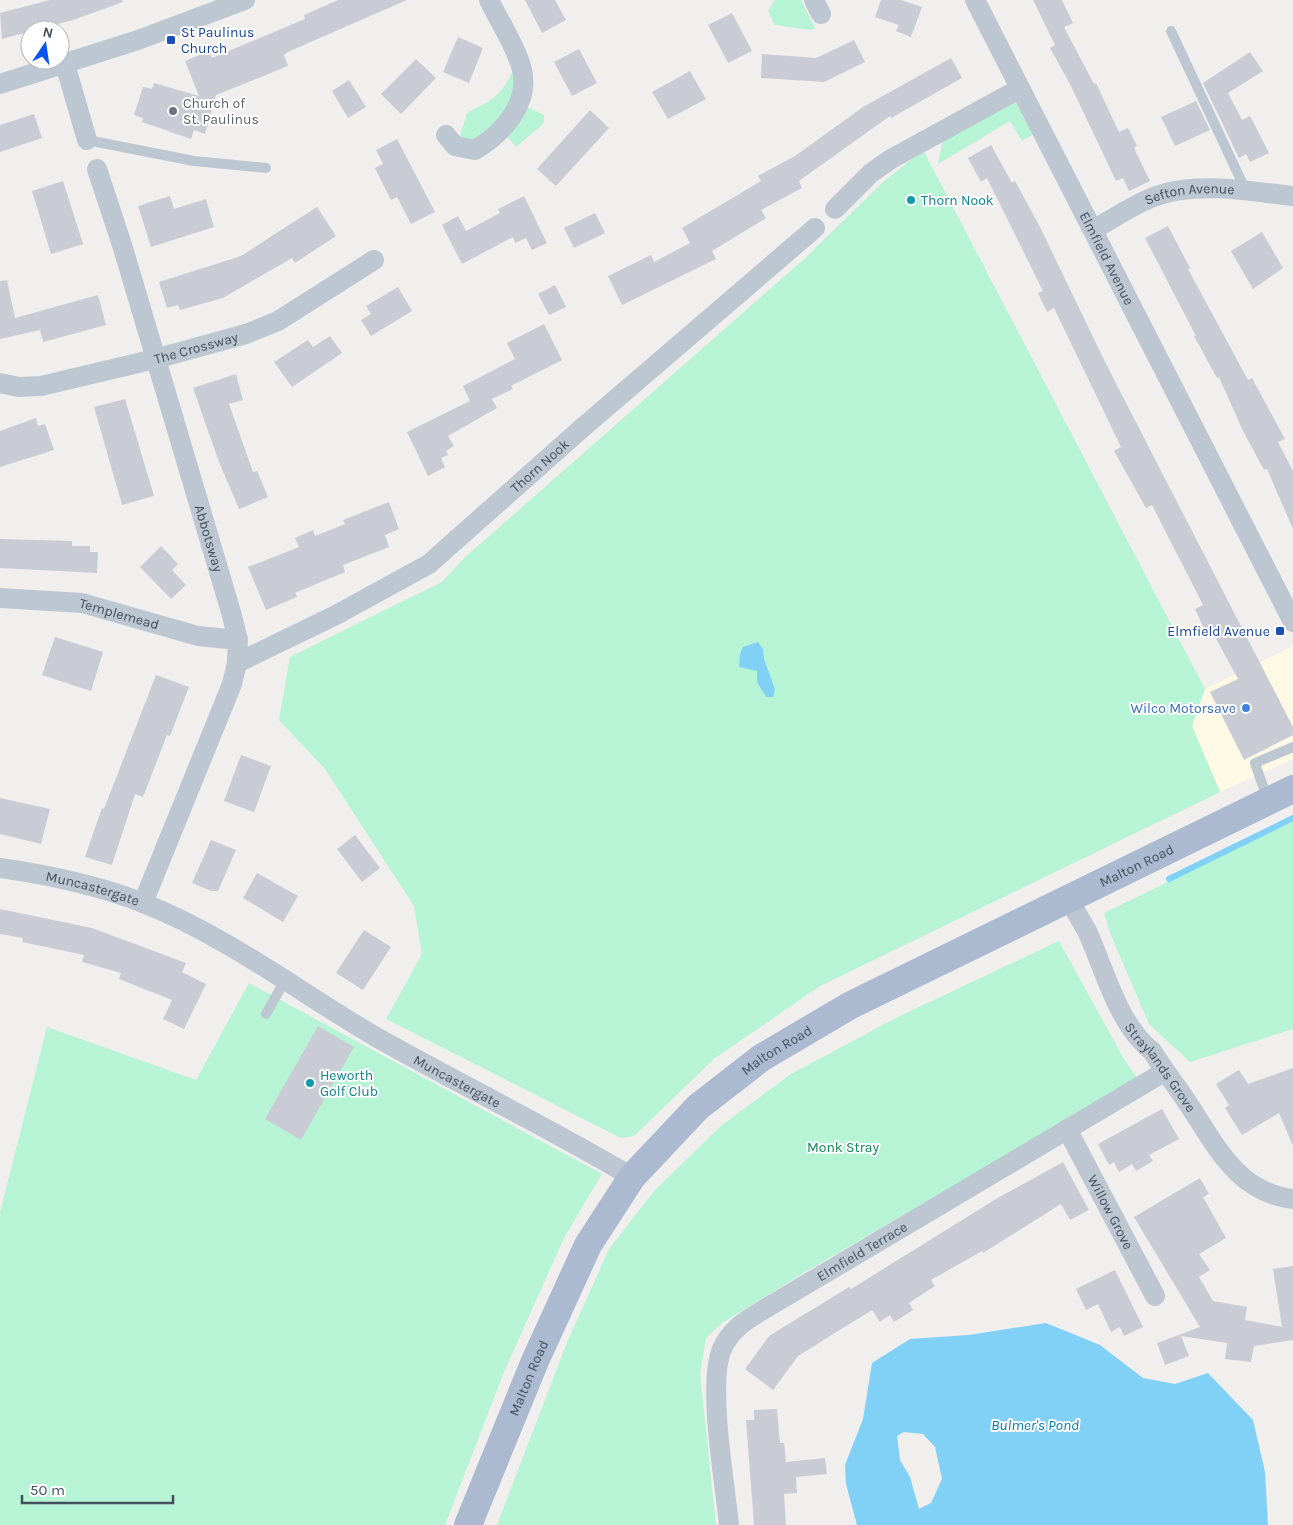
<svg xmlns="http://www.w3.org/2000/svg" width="1293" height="1525" font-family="Karla,sans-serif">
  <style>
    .commercial { fill: #fef9e5 }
    .green { fill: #b7f3d5 }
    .water { fill: #80d1f5; fill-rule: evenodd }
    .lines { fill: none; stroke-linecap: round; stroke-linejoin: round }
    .stream { stroke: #80d1f5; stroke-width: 6 }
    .building { fill: #c9ccd4 }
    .lane { stroke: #bdc7d2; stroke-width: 10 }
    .street { stroke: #bdc7d2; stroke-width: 20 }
    .primary { stroke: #abbad0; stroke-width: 28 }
    .transit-dot { fill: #1a4fb4; stroke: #fff; stroke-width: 2 }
    .worship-dot { fill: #6b7280; stroke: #fff; stroke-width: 2 }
    .culture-dot { fill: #0f9aa8; stroke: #fff; stroke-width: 2 }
    .shop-dot { fill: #3f7fe0; stroke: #fff; stroke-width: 2 }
    .labels { text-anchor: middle; stroke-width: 4; stroke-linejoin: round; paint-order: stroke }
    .transit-label { font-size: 14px; fill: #164399; stroke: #fff; text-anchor: start }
    .worship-label { font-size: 14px; fill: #5b616d; stroke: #fff; text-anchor: start }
    .street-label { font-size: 14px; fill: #444f5d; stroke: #fff }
    .culture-label { font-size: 14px; fill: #0d838f; stroke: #fff; text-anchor: start }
    .shop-label { font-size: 14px; fill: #366cbe; stroke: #fff; text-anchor: end }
    .park-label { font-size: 14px; fill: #0d8656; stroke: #fff }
    .water-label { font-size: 15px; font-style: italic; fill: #007db5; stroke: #fff }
  </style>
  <rect width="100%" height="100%" fill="#f1eeee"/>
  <!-- commercial -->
  <path class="commercial" d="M1293,646V759L1220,792L1192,726L1205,689Z"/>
  <!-- green -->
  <path class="green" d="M775,0H801L815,28L811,30L775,25L768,11Z
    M514,68L517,81L512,106L475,140L462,142L460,136L467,113C494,98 501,97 514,68Z
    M1010,102L1018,104L1036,133L1022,141L1010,121L938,164L944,134Z
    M525,106L544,115V123L516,147L506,135Z
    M923,150L1205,689L1192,726L1220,792L820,986L715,1058L634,1136L621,1138L386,1019L422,954L414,906L325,769L279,720L290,657L442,582L463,559L803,260L882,183Z
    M1293,821V1029L1190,1062L1149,1024L1110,933L1104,913Z
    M1059,941L1124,1059L1138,1079L812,1268L722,1323L706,1338L700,1374L716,1525H497L566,1345L609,1249L654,1191L722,1125L791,1074L898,1017Z
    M249,983L602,1174L564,1238L504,1372L445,1525H0V1212L47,1027L196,1080Z"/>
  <!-- water -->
  <path class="water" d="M758,642L763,649L764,659L775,689L773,697H766L757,682V671L739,667L740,654L743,647Z
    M1046,1323L1100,1345L1143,1378L1175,1384L1208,1373L1253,1420L1265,1472L1268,1525H857L846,1484L845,1465L863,1419L872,1363L910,1339L969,1335ZM904,1432L923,1434L935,1447L942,1479L931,1503L919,1509L910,1477L900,1460L897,1436Z"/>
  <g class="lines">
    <!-- stream -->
    <path class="stream" d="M1169,879L1293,818"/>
  </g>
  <!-- building -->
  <path class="building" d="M50,0H122L123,2L73,20L2,39L0,13Z
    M338,0H407L290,51L284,55L288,66L216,95L205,134L194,130L191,139L142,122L143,118L134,115L143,87L152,89L154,83L199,96L185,61L209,51L212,58L305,19L304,15Z
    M525,0H555L566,20L542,33Z
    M881,0H901L922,7L911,37L896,31L899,25L875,17Z
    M1033,0H1062L1073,23L1064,27L1094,84L1096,83L1119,132L1128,128L1137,146L1134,148L1150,181L1129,191L1123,178L1116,181L1070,84L1050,48L1055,45Z
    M732,13L752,51L728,63L708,25Z
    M458,37L483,48L469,83L443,72Z
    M854,40L865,62L824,82L761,78L762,54L816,58Z
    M579,49L597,83L572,96L554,62Z
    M1250,52L1263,71L1228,93L1242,120L1250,116L1269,153L1250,162L1246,154L1239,158L1203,83Z
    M951,58L962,78L891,118L890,116L799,181L802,188L761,210L766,218L712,251L716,259L622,305L608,276L651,255L654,262L690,243L682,228L761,181L758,176L795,156L863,107Z
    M416,59L436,78L401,114L381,94Z
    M690,71L706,99L668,119L652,92Z
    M349,80L366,107L348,118L332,91Z
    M1196,101L1210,130L1175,146L1161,117Z
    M590,110L609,128L556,186L537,169Z
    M34,114L42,138L0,152V125Z
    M397,139L435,212L411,224L397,197L391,200L375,168L383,164L376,150Z
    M991,145L1012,183L1015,181L1040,227L1107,366L1293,727V735L1244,760L1210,692L1238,679L1213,633L1207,635L1195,609L1203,605L1152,505L1146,508L1114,451L1121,447L1054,308L1047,312L1038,293L1043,291L987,178L981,182L968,158Z
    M63,181L83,244L51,254L32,191Z
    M170,196L174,209L206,199L214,227L151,247L138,206Z
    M524,196L547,243L532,250L526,238L515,243L513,237L462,264L442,225L458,216L466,231L500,213L498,209Z
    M317,207L336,236L295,263L292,258L223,298L180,310L178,305L167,308L159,282L241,256Z
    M595,213L605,233L574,248L564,228Z
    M1168,226L1190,268L1188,269L1248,380L1252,378L1285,439L1278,442L1293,471V529L1267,469L1264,470L1242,429L1219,377L1217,378L1194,336H1196L1145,238Z
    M1262,232L1283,268L1253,289L1231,251Z
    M7,280L15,318L98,295L106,325L43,342L40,330L0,339V281Z
    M555,285L566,307L549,315L538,294Z
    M398,287L412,311L371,336L361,320L371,314L366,306Z
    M544,324L562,360L511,386L513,389L492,399L497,408L448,436L454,446L446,451L448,455L441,458L445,467L428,476L407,432L470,401L463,386L515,359L507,343Z
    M330,336L342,353L292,387L274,362L308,340L313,347Z
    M236,374L243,400L229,404L253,472L257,471L268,497L239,509L219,462L193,388Z
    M125,399L154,496L122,505L94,407Z
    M36,418L38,426L45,424L54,450L0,467V431Z
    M389,502L399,529L385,535L389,547L343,565L345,572L295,593L297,597L266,610L248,567L299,547L295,538L313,530L315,536L345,524L343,520Z
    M0,539L72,541V546H90V552H98L97,573L0,568Z
    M161,546L178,564L172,570L186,585L171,599L140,567Z
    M55,637L103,652L91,691L42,675Z
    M156,675L189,687L170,736L167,735L143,797L135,794L112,865L85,857L102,808L104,809Z
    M241,755L271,766L254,812L224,801Z
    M0,798L50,809L41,844L0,834Z
    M355,835L380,868L362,882L337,849Z
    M211,840L236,850L218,891H211L192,883Z
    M257,873L298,896L283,922L243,898Z
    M0,909L92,928L186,963L182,972L206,984L184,1029L163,1019L172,1000L119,979L121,973L82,962L84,955L22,942L23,938L0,934Z
    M364,930L391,947L363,990L336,973Z
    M318,1026L354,1047L301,1140L265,1119Z
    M1293,1068V1146L1279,1113L1242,1135L1225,1108L1229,1105L1216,1084L1239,1070L1248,1084Z
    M1162,1109L1179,1139L1149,1155L1153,1161L1136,1171L1132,1164L1119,1172L1114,1162L1109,1165L1098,1144Z
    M1063,1162L1089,1210L1070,1220L1061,1204L983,1253L982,1251L931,1280L935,1286L909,1303L913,1310L894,1322L890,1315L880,1322L872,1310L798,1356L773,1390L745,1369L769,1336L849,1287L851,1289L996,1199Z
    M1200,1178L1209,1194L1203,1197L1226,1238L1199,1254L1210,1270L1199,1277L1213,1301L1247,1307L1245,1320L1282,1327L1273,1269L1293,1266V1340L1254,1346L1251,1362L1225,1359L1227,1343L1181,1336L1189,1356L1165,1365L1157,1343L1200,1327L1134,1217Z
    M1115,1270L1143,1327L1124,1336L1120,1327L1111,1332L1098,1304L1086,1310L1076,1289Z
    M777,1409L780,1443H784L786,1462L825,1458L827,1474L796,1477L797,1493L784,1494L786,1525H754L746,1420H754V1410Z"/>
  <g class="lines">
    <!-- lane -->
    <path class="lane" d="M1171,31L1246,191
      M87,140L194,161L266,168
      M1268,801L1255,763L1293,747
      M266,1014L285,980"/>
    <!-- street -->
    <g class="street">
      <path d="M814,0L821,14"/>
      <path id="s1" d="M975,0L1293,622"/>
      <path d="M65,64L87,140"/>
      <path d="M0,84L138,40L245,0"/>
      <path d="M446,135L455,146L475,150C503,133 532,102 521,66C514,43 499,21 489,0"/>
      <path id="s2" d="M97,169L123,248L231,612L238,640L237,663L232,684L143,903"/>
      <path d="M835,209L871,173L891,159L1019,89"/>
      <path id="s3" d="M1094,229C1118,216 1143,198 1170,192C1209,183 1254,192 1293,196"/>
      <path id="s4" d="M0,383L19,387L41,386L155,359L246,334L278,321L374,260"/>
      <path id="s5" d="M0,598L82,603L198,636L238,640"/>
      <path id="s6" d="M237,663L336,615L429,564L581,429L815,228"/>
      <path id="s7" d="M0,868C49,875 97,885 143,903C227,936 299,992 376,1037C461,1085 548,1127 632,1177"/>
      <path id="s8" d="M1068,898C1074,909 1081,920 1087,931C1105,970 1118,1025 1152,1051C1163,1069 1176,1085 1187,1102C1216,1145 1236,1192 1293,1199"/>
      <path id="s9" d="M1067,1129L1155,1296"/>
      <path id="s10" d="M729,1525C725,1483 707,1384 722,1349C730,1330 746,1320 763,1310L1164,1072"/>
    </g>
    <!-- primary -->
    <path class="primary" id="s11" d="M468,1525L535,1361L588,1245L632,1177L698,1107L761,1058L851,1005L1293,789"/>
  </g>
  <!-- markers -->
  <g class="transit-dot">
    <rect x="166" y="35" width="10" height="10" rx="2.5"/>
    <rect x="1275" y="626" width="10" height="10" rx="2.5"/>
  </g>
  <circle class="worship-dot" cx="173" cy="111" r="5"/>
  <g class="culture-dot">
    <circle cx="911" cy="200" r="5"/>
    <circle cx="310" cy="1083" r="5"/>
  </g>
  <circle class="shop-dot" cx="1246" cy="708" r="5"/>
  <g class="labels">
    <!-- transit labels -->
    <g class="transit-label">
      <text x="181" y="37">St Paulinus<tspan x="181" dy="16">Church</tspan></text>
      <text x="1270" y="636" text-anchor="end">Elmfield Avenue</text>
    </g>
    <!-- worship labels -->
    <g class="worship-label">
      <text x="183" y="108">Church of<tspan x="183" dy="16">St. Paulinus</tspan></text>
    </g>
    <!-- street labels -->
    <g class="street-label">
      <text dy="5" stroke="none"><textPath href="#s3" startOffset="104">Sefton Avenue</textPath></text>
      <text dy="5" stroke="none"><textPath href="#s1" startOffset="290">Elmfield Avenue</textPath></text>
      <text dy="5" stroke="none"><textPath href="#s4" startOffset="201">The Crossway</textPath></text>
      <text dy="5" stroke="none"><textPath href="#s6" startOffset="364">Thorn Nook</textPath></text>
      <text dy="5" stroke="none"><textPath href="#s2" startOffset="386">Abbotsway</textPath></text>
      <text dy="5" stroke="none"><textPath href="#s5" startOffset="121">Templemead</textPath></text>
      <text dy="5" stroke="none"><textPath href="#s11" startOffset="984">Malton Road</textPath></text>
      <text dy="5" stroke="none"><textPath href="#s7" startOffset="95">Muncastergate</textPath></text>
      <text dy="5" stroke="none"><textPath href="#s11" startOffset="579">Malton Road</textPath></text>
      <text dy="5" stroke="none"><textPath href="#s8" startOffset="194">Straylands Grove</textPath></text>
      <text dy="5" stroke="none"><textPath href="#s7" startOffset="509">Muncastergate</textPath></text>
      <text dy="5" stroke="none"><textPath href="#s9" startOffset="94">Willow Grove</textPath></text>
      <text dy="5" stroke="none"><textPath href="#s10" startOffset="350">Elmfield Terrace</textPath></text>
      <text dy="5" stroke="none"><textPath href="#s11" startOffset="159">Malton Road</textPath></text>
    </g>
    <!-- culture labels -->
    <g class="culture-label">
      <text x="921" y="205">Thorn Nook</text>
      <text x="320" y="1080">Heworth<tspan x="320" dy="16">Golf Club</tspan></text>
    </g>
    <!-- shop labels -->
    <g class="shop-label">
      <text x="1236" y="713">Wilco Motorsave</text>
    </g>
    <!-- park labels -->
    <g class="park-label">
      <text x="843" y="1152">Monk Stray</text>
    </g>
    <!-- water labels -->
    <g class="water-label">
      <text x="1035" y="1430">Bulmer's Pond</text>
    </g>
  </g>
  <!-- north arrow -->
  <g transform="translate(45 45) rotate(13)"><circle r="24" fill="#ffffff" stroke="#b4b9be"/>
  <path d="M0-4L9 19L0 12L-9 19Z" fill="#0756f2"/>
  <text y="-8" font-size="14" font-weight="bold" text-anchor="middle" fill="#444f5d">N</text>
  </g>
  <!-- scale -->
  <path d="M22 1495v8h151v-8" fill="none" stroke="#444f5d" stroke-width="2.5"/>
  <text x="30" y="1495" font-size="15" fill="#444f5d" stroke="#ffffff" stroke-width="4" paint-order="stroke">50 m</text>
</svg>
